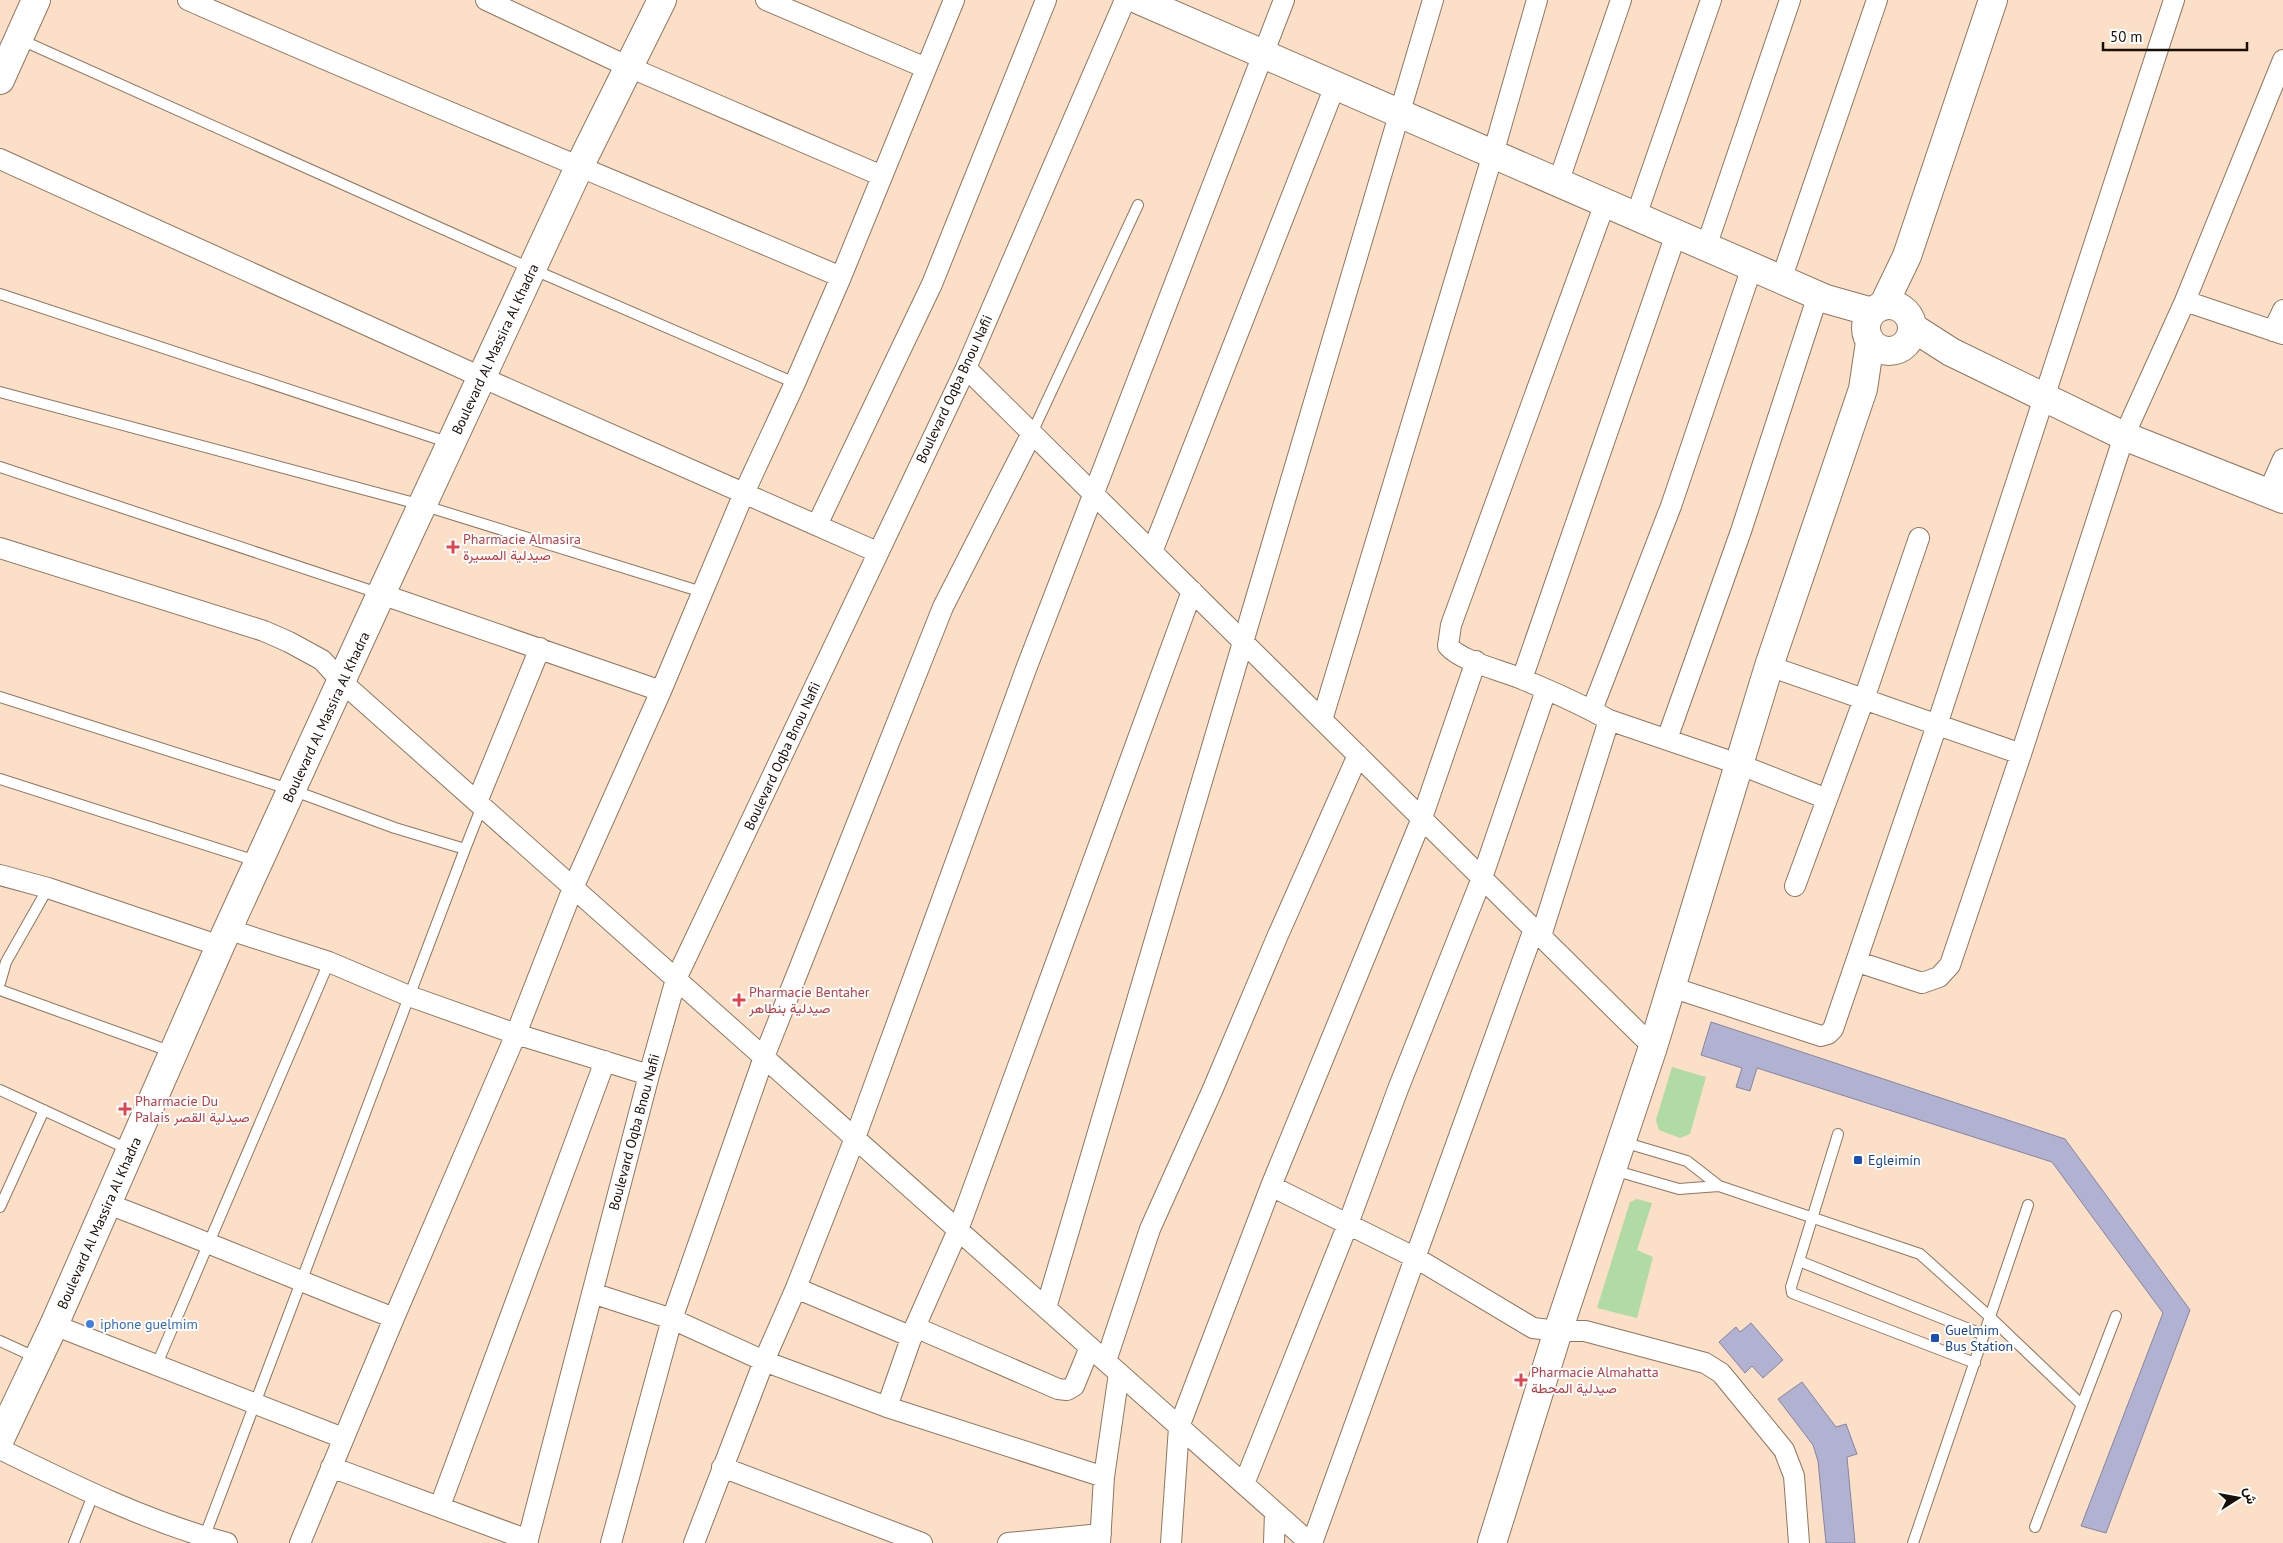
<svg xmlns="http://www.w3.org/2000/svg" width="2283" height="1543" font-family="'PT Sans',Vazirmatn,sans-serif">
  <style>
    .green { fill: #b0dba5 }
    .building { fill: #b1b1d1; stroke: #8584a3 }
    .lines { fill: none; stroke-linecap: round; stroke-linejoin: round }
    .lane-casing { stroke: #907660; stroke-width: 12 }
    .street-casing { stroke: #907660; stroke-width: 22 }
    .secondary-casing { stroke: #907660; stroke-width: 30 }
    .primary-casing { stroke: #907660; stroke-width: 30 }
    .lane { stroke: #fff; stroke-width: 10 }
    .street { stroke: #fff; stroke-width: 20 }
    .secondary { stroke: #fff; stroke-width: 28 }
    .primary { stroke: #fff; stroke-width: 28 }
    .health-dot { fill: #e0444e; stroke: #fff; stroke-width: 2 }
    .transit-dot { fill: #1a4fb4; stroke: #fff; stroke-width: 2 }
    .shop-dot { fill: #3f7fe0; stroke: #fff; stroke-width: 2 }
    .labels { text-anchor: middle; stroke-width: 4; stroke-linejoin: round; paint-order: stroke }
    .street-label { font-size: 14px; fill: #180f07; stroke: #fff }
    .health-label { font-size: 14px; fill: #be3a42; stroke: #fff; text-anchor: start }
    .transit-label { font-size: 14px; fill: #164399; stroke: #fff; text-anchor: start }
    .shop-label { font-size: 14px; fill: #366cbe; stroke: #fff; text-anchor: start }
  </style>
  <rect width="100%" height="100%" fill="#fbdfc6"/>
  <!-- green -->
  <path class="green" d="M1672,1067L1706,1077L1690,1134L1680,1138L1659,1130L1656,1120Z
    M1637,1199L1652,1203L1637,1250L1653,1257L1637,1318L1597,1308L1630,1202Z"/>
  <!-- building -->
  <path class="building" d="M1711,1022L2065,1139L2190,1310L2106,1533L2081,1526L2163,1313L2052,1162L1757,1068L1750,1091L1736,1087L1742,1068L1701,1055Z
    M1751,1323L1783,1360L1763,1378L1752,1366L1745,1373L1719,1342L1736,1327L1740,1332Z
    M1802,1382L1836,1427L1846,1424L1857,1454L1847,1457L1855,1543H1826L1818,1461L1813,1445L1778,1399Z"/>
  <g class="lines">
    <defs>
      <path id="lane" d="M19,39L532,269L795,383
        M0,294L450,443
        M0,392L422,505L702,592
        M1032,433L1138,205
        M0,467L381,594
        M0,697L292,790L395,828L465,849L482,806
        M0,779L259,862
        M0,983L6,962L48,888
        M0,990L172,1052
        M0,1090L130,1150
        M1838,1134L1791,1287L1792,1293L1975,1363
        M1623,1142L1687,1161L1719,1186L1920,1254L1990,1317L2082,1405
        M1613,1170L1679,1189L1719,1186
        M0,1207L44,1110
        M1799,1261L1984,1335
        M0,1341L37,1358
        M157,1364L329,962
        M2035,1527L2116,1316
        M204,1538L465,849
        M74,1543L93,1495
        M1913,1543L2028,1205"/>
      <path id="street" d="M188,0C404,95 624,184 841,277
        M486,0L629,67L882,176
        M766,0L926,68
        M0,159L481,377L877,552
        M1558,183L1621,0
        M1605,203L1451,625L1448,646C1462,662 1501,670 1522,679C1551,691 1581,704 1609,720L1738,764L1827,799
        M1636,216L1711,0
        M1706,247L1790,0
        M1781,280L1877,0
        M2185,301L2283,334
        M2273,331L2283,310
        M966,368L1653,1047
        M2268,493L2283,459
        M817,525L932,284L1046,0
        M0,548L264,631L289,642L322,660L342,682L1310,1543
        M1152,552L1335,86
        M381,594L661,691
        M1769,666L2021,754
        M1522,679L1676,234
        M1592,710L1671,506L1752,267
        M1322,720L1493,154L1537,0
        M1667,739L1741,531L1818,295
        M477,802L540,648
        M0,875L48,888L220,946
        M1795,886L1864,699L1919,538
        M227,929L329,962L409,996L516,1034L649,1075
        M1541,936L1609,720
        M1858,962L1922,983L1939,977L1950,965L2021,754L2124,436L2185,301L2283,60
        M1671,987L1821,1036L1828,1034L1833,1029L1937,725L2174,0
        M1271,1186L1416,1258L1533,1328L1558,1331H1585L1705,1363L1721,1373L1784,1450L1794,1476L1799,1543
        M108,1204C204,1240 298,1281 394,1318
        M796,1288L912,1337
        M592,1293L672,1319L764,1361L887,1407L1104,1477
        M1046,1308L1433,0
        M54,1325L343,1438
        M915,1327L1058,1389L1067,1390L1074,1386L1090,1347
        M1106,1361L1150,1229L1212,1091L1278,935L1358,755
        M887,1407L915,1327L958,1230L1192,591
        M0,1449C73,1485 148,1522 227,1543
        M331,1467L528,1540
        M722,1467L922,1543
        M1244,1484L1348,1224L1398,1089L1482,878L1546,690
        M440,1506L605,1061
        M300,1543L394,1318L516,1034L573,888L661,691L744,493L795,383L841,277L954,0
        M527,1543L649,1075L676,979L966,368L1125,0
        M611,1543L672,1319L764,1057L943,607L1032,433
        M694,1543L764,1361L796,1288L855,1138L1026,669L1284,0
        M1008,1543L1101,1534
        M1100,1543L1104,1477L1119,1373
        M1171,1543L1179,1427L1271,1186L1422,818L1476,661
        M1274,1543L1275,1512
        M1312,1543L1534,929"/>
      <path id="secondary" d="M1139,0L1826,299L1872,312
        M1866 328a23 23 0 1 1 46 0a23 23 0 1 1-46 0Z
        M1883,306L1907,256L1993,0
        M1912,327L1951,352L2124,436L2283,499
        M0,1439L54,1325L220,946L381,594L580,165L662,0
        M1492,1543L1558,1331L1653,1047L1769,666L1863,389L1870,342"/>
      <path id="primary" d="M0,80L36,0"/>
    </defs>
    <!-- lane casing -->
    <use href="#lane" class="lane-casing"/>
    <!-- street casing -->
    <use href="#street" class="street-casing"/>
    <!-- secondary casing -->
    <use href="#secondary" class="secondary-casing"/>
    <!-- primary casing -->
    <use href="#primary" class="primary-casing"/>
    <!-- lane -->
    <use href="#lane" class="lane"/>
    <!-- street -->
    <use href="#street" class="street"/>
    <!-- secondary -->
    <use href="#secondary" class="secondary"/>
    <!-- primary -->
    <use href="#primary" class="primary"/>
  </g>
  <!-- markers -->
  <g class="health-dot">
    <path d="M450.5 539.5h5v5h5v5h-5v5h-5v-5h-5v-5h5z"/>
    <path d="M736.5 992.5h5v5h5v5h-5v5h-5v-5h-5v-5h5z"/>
    <path d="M122.5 1101.5h5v5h5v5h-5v5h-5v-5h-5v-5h5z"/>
    <path d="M1518.5 1372.5h5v5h5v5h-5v5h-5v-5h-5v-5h5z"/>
  </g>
  <g class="transit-dot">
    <rect x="1853" y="1155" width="10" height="10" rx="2.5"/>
    <rect x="1930" y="1333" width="10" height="10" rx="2.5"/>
  </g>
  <circle class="shop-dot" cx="90" cy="1324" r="5"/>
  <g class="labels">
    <!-- street labels -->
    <g class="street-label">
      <text transform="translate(495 349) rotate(-65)" y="5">Boulevard Al Massira Al Khadra</text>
      <text transform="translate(954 389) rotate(-65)" y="5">Boulevard Oqba Bnou Nafii</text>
      <text transform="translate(326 717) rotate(-65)" y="5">Boulevard Al Massira Al Khadra</text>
      <text transform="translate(782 756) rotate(-65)" y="5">Boulevard Oqba Bnou Nafii</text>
      <text transform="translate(634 1132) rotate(-75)" y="5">Boulevard Oqba Bnou Nafii</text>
      <text transform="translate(99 1223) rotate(-66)" y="5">Boulevard Al Massira Al Khadra</text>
    </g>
    <!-- health labels -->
    <g class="health-label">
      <text x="463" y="544">Pharmacie Almasira<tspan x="463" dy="16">صيدلية المسيرة</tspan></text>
      <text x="749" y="997">Pharmacie Bentaher<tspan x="749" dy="16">صيدلية بنطاهر</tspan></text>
      <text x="135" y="1106">Pharmacie Du<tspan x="135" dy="16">Palais صيدلية القصر</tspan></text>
      <text x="1531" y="1377">Pharmacie Almahatta<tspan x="1531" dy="16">صيدلية المحطة</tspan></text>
    </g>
    <!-- transit labels -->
    <g class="transit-label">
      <text x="1868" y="1165">Egleimín</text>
      <text x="1945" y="1335">Guelmim<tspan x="1945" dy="16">Bus Station</tspan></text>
    </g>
    <!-- shop labels -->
    <g class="shop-label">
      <text x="100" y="1329">iphone guelmim</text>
    </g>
  </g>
  <!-- north arrow -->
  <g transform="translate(2238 1498) rotate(79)" stroke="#ffffff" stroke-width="4" paint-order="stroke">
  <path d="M0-4L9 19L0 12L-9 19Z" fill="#180f07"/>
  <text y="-8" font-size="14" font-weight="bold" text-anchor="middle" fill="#180f07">ش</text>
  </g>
  <!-- scale -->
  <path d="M2103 42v8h144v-8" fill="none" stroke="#180f07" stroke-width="2.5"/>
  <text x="2110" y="42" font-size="15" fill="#180f07" stroke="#ffffff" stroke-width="4" paint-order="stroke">50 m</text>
</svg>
